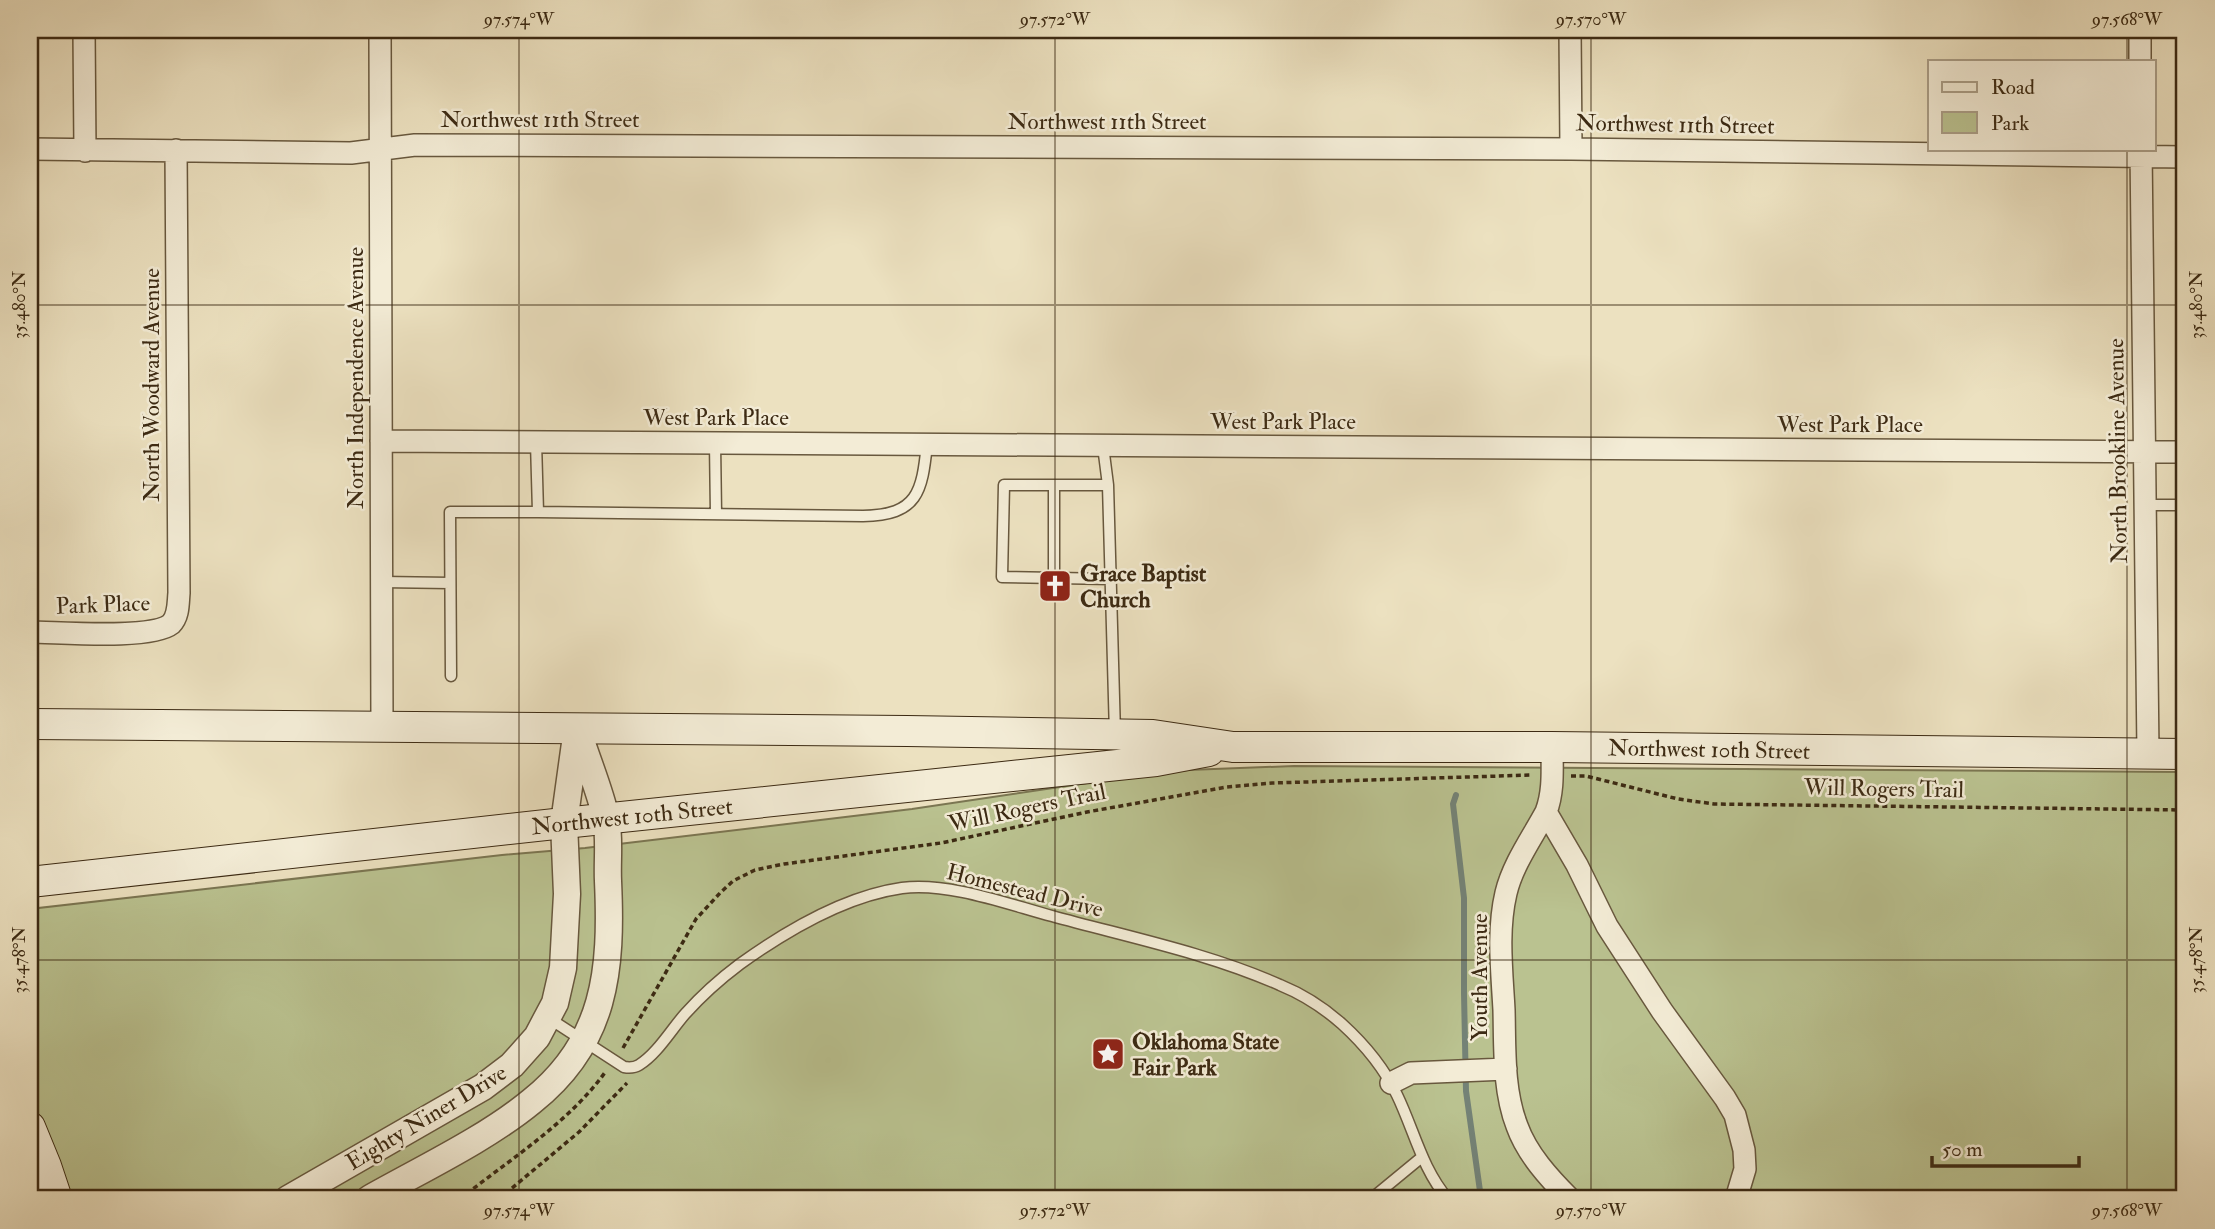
<svg xmlns="http://www.w3.org/2000/svg" width="2215" height="1229" font-family="'IM FELL Double Pica',serif">
  <style>
    .green { fill: #bac290; stroke: #7b7652; stroke-width: 2 }
    .lines { fill: none; stroke-linecap: round; stroke-linejoin: round }
    .stream { stroke: #748276; stroke-width: 6 }
    .service-casing { stroke: #68583e; stroke-width: 13 }
    .minor-casing { stroke: #68583e; stroke-width: 24 }
    .tertiary-casing { stroke: #68583e; stroke-width: 29 }
    .secondary-casing { stroke: #3c2a13; stroke-width: 32 }
    .path { stroke: #3c2a13; stroke-width: 3.5; stroke-dasharray: 5 3.5; stroke-linecap: butt }
    .service { stroke: #f3ecd6; stroke-width: 10 }
    .minor { stroke: #f3ecd6; stroke-width: 21 }
    .tertiary { stroke: #f3ecd6; stroke-width: 26 }
    .secondary { stroke: #f3ecd6; stroke-width: 30 }
    .ticks { fill: none; stroke: #3c2a13; stroke-width: 2; stroke-opacity: 0.45 }
    .labels { text-anchor: middle; stroke-width: 5; stroke-linejoin: round; paint-order: stroke }
    .street-label { font-size: 23px; fill: #3c2a13; stroke: #f3ecd6 }
    .poi-label { font-size: 23px; font-weight: bold; fill: #3c2a13; stroke: #f3ecd6; text-anchor: start }
    .neatline { fill: none; stroke: #3c2a13; stroke-width: 2.5 }
    .ticks-label { font-size: 18px; text-anchor: middle; fill: #3c2a13 }
  </style>
  <rect width="100%" height="100%" fill="#ece1c0"/>
  <filter id="stains"><feTurbulence type="fractalNoise" baseFrequency=".00286" numOctaves="4"/><feColorMatrix values="0 0 0 0 .2 0 0 0 0 .09 0 0 0 0 .02 0 0 0 .5 -.17"/></filter>
  <radialGradient id="worn" r=".72"><stop offset=".6" stop-color="#630" stop-opacity="0"/><stop offset="1" stop-color="#630" stop-opacity=".3"/></radialGradient>
  <!-- green -->
  <path class="green" d="M1294,766L2185,772V1199H30V909L502,855L585,848L912,809L1141,775L1188,770Z"/>
  <g class="lines">
    <!-- stream -->
    <path class="stream" d="M1456,795L1453,804L1464,898V993L1466,1091L1480,1191L1489,1199"/>
    <defs>
      <path id="service" d="M536,442L538,512L863,516C918,515 922,492 927,444
        M715,443L716,514
        M1103,446L1108,485L1115,734
        M1108,485H1004L1002,577L1111,579
        M1054,487V578
        M2144,505H2185
        M382,582L450,583
        M451,676L450,512H538
        M547,1017L624,1067C630,1068 634,1068 639,1065C657,1054 671,1030 685,1014C702,995 720,979 740,964C786,931 845,896 902,888C949,882 1007,904 1052,916C1128,937 1208,953 1280,985C1302,994 1324,1008 1342,1024C1364,1044 1384,1068 1397,1095C1414,1130 1422,1169 1448,1199
        M1371,1199L1422,1157"/>
      <path id="minor" d="M84,30L85,151
        M380,30L382,726
        M1570,30L1571,149
        M2140,30V61
        M30,149L351,153L415,145L1571,149L2185,157
        M2141,149L2148,753
        M381,441L2185,452
        M30,632C58,632 151,640 171,624C179,616 178,603 179,593L176,150
        M1552,747C1552,769 1554,791 1546,812C1532,838 1513,864 1506,893C1497,931 1502,972 1504,1010C1505,1048 1503,1090 1517,1126C1527,1154 1549,1178 1570,1199
        M1546,812L1577,865L1607,926L1662,1011L1725,1098L1735,1115L1744,1150L1745,1169L1736,1199
        M1391,1083L1411,1073L1506,1069"/>
      <path id="tertiary" d="M288,1199L483,1087L512,1065L537,1037L555,1003L563,968L567,894L564,823L577,729
        M369,1199C422,1169 486,1139 532,1101C606,1042 612,970 608,881C607,861 610,838 606,818C600,791 588,763 580,737"/>
      <path id="secondary" d="M30,724L907,731L1153,735L1233,747H1552L2185,754
        M30,882L564,823L1156,761L1209,751
        M30,1127L46,1166L57,1199"/>
    </defs>
    <!-- service casing -->
    <use href="#service" class="service-casing"/>
    <!-- minor casing -->
    <use href="#minor" class="minor-casing"/>
    <!-- tertiary casing -->
    <use href="#tertiary" class="tertiary-casing"/>
    <!-- secondary casing -->
    <use href="#secondary" class="secondary-casing"/>
    <!-- path -->
    <path class="path" d="M1571,776H1586L1678,799L1714,804L2185,810
      M623,1048L696,919L720,893L733,881L755,870L784,864L941,843L1087,812L1227,787L1272,783L1532,775
      M460,1199C509,1160 570,1122 606,1071
      M499,1199L579,1132L627,1083"/>
    <!-- service -->
    <use href="#service" class="service"/>
    <!-- minor -->
    <use href="#minor" class="minor"/>
    <!-- tertiary -->
    <use href="#tertiary" class="tertiary"/>
    <!-- secondary -->
    <use href="#secondary" class="secondary"/>
  </g>
  <!-- ticks -->
  <path class="ticks" d="M519,30V1199M1055,30V1199M1591,30V1199M2127,30V61M2127,149V1199M30,305H2185M30,960H2185"/>
  <!-- icons -->
  <defs>
    <symbol id="church-square" viewBox="-11 -11 22 22"><rect x="-9" y="-9" width="18" height="18" rx="4" fill="#8f2418" stroke="#f3ecd6"/><path d="M-1.2-6h2.4v3.5h3.3v2.4h-3.3V6h-2.4V-.1h-3.3v-2.4h3.3Z" fill="#fff"/></symbol>
    <symbol id="sight-square" viewBox="-11 -11 22 22"><rect x="-9" y="-9" width="18" height="18" rx="4" fill="#8f2418" stroke="#f3ecd6"/><path d="M0-6L1.8-2.2L6-1.7L2.9 1.2L3.7 5.4L0 3.3L-3.7 5.4L-2.9 1.2L-6-1.7L-1.8-2.2Z" fill="#fff"/></symbol>
  </defs>
  <g fill-rule="evenodd">
    <use href="#church-square" x="1036" y="567" width="38" height="38"/>
    <use href="#sight-square" x="1089" y="1035" width="38" height="38"/>
  </g>
  <g class="labels">
    <!-- street labels -->
    <g class="street-label">
      <text x="540" y="127">Northwest 11th Street</text>
      <text x="1107" y="129">Northwest 11th Street</text>
      <text transform="translate(1675 124) rotate(1)" y="8">Northwest 11th Street</text>
      <text transform="translate(355 378) rotate(-90)" y="8">North Independence Avenue</text>
      <text transform="translate(151 385) rotate(-90)" y="8">North Woodward Avenue</text>
      <text x="716" y="425">West Park Place</text>
      <text x="1283" y="429">West Park Place</text>
      <text x="1850" y="432">West Park Place</text>
      <text transform="translate(2117 451) rotate(-91)" y="8">North Brookline Avenue</text>
      <text transform="translate(103 604) rotate(-2)" y="8">Park Place</text>
      <text transform="translate(1709 749) rotate(1)" y="8">Northwest 10th Street</text>
      <text transform="translate(1884 788) rotate(1)" y="8">Will Rogers Trail</text>
      <text transform="translate(1027 807) rotate(-12)" y="8">Will Rogers Trail</text>
      <text transform="translate(632 816) rotate(-6)" y="8">Northwest 10th Street</text>
      <text transform="translate(1025 890) rotate(14)" y="8">Homestead Drive</text>
      <text transform="translate(1479 977) rotate(-90)" y="8">Youth Avenue</text>
      <text transform="translate(426 1117) rotate(-31)" y="8">Eighty Niner Drive</text>
    </g>
    <!-- poi labels -->
    <g class="poi-label">
      <text x="1080" y="581">Grace Baptist<tspan x="1080" dy="26">Church</tspan></text>
      <text x="1132" y="1049">Oklahoma State<tspan x="1132" dy="26">Fair Park</tspan></text>
    </g>
  </g>
  <!-- margin -->
  <rect width="2215" height="1229" fill="none" stroke="#ece1c0" stroke-width="77"/>
  <!-- legend -->
  <rect x="1928" y="60" width="228" height="91" fill="#f3ecd6" stroke="#aa9e88" stroke-width="2"/>
  <rect x="1942" y="82" width="35" height="10" fill="#f3ecd6" stroke="#aa9e88" stroke-width="2"/>
  <text x="1991" y="94" font-size="21" fill="#3c2a13">Road</text>
  <rect x="1942" y="112" width="35" height="21" fill="#bac290" stroke="#aa9e88" stroke-width="2"/>
  <text x="1991" y="130" font-size="21" fill="#3c2a13">Park</text>
  <!-- scale -->
  <path d="M1932 1156v10h147v-10" fill="none" stroke="#3c2a13" stroke-width="3.5"/>
  <text x="1942" y="1156" font-size="21" fill="#3c2a13" stroke="#f3ecd6" stroke-width="5" paint-order="stroke">50 m</text>
  <rect x="38" y="38" width="2138" height="1152" class="neatline"/>
  <g class="ticks-label">
    <text x="519" y="25">97.574°W</text>
    <text x="1055" y="25">97.572°W</text>
    <text x="1591" y="25">97.570°W</text>
    <text x="2127" y="25">97.568°W</text>
    <text transform="translate(19 305) rotate(-90)" y="6">35.480°N</text>
    <text transform="translate(2196 305) rotate(-90)" y="6">35.480°N</text>
    <text transform="translate(19 960) rotate(-90)" y="6">35.478°N</text>
    <text transform="translate(2196 960) rotate(-90)" y="6">35.478°N</text>
    <text x="519" y="1216">97.574°W</text>
    <text x="1055" y="1216">97.572°W</text>
    <text x="1591" y="1216">97.570°W</text>
    <text x="2127" y="1216">97.568°W</text>
  </g>
  <rect width="100%" height="100%" filter="url(#stains)"/>
  <rect width="100%" height="100%" fill="url(#worn)"/>
</svg>
